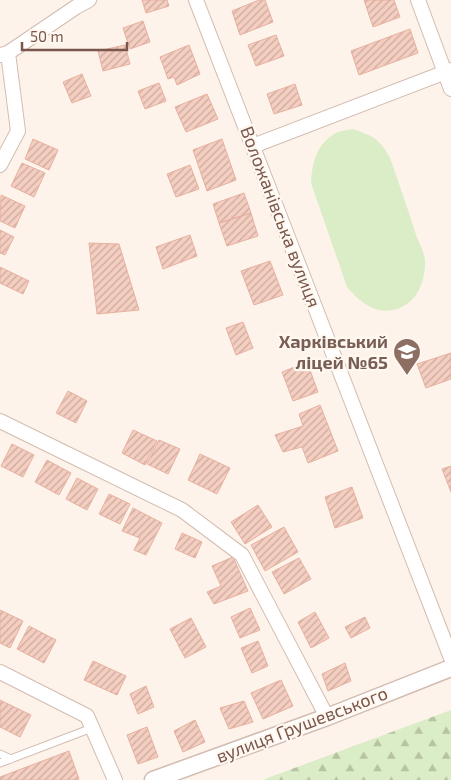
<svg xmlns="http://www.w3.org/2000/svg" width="451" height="780" font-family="'Exo 2',sans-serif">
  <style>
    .green { fill: #dbedc6 }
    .forest { fill: url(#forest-firs) }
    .building { fill: url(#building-hatch); stroke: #e8b19f }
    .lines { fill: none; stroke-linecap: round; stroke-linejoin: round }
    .service-casing { stroke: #d3bcb1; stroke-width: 9 }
    .minor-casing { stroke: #d3bcb1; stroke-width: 16 }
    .tertiary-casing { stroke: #d3bcb1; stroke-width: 19 }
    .service { stroke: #fff; stroke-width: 7 }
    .minor { stroke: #fff; stroke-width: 14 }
    .tertiary { stroke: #fff; stroke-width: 16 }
    .labels { text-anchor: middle; stroke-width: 4.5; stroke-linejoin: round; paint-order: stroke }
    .street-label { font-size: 18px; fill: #7a564b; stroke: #fff8f1 }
    .education-label { font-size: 18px; font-weight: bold; fill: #785e54; stroke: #fff8f1; text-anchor: end }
  </style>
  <defs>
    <pattern id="forest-firs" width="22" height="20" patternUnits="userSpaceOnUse" patternTransform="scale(1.25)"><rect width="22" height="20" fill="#dbedc6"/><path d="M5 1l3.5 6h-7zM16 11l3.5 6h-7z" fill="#b7c3a3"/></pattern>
    <pattern id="building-hatch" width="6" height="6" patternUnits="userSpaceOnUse" patternTransform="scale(1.25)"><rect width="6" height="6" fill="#f4cec0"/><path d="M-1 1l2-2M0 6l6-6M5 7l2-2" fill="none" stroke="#cbaa9e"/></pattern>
  </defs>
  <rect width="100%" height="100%" fill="#fdf3ea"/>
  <!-- green -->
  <path class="green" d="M353,129C373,136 380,139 390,158C399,184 408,209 416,235C419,243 426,255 425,264C425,285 414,306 393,310C374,314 359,301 347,287L311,183C312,164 316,145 334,134C339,131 347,130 353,129Z"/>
  <!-- forest -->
  <path class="forest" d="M451,710V780H262Z"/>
  <!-- building -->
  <path class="building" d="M142,0H167L169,6L146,13Z
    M259,0H265L273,22L240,35L232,11Z
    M364,0H394L400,17L373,27Z
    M143,21L150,42L130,49L123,28Z
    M410,29L418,53L359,75L351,51Z
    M276,35L284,56L256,66L248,45Z
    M125,45L130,64L103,71L98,51Z
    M189,45L200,74L177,85L174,77L168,79L160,57Z
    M82,74L91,96L72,103L63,82Z
    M159,83L166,101L145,109L138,91Z
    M295,84L302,105L274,114L267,94Z
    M207,94L218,119L186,132L175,107Z
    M33,139L58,150L49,170L25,159Z
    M222,139L236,180L207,191L193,150Z
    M22,163L45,173L34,197L11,186Z
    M190,165L199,189L176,197L167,174Z
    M244,193L251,213L219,223L213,204Z
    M1,195L25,206L15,228L0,221Z
    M251,213L258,236L227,246L219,223Z
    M0,230L14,237L5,255L0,253Z
    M190,235L197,256L163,269L156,247Z
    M89,243L119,244L139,310L97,314Z
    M270,261L283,295L254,305L241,271Z
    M0,267L29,281L23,294L0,283Z
    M243,322L253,348L236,355L226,328Z
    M451,353V379L426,388L417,364Z
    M307,362L318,392L293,401L282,372Z
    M68,391L87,401L76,423L56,413Z
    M320,405L338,451L308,463L302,447L283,452L275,435L303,426L299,414Z
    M133,430L157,441L145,465L122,453Z
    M159,440L180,449L168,474L147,464Z
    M12,444L34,455L23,477L1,466Z
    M200,454L230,468L217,494L188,480Z
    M47,460L71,473L59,495L35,482Z
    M451,466V492L442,469Z
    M77,478L98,489L87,510L66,499Z
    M352,487L363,518L335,528L325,497Z
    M109,494L130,504L120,524L99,514Z
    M258,505L272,527L245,544L231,522Z
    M133,508L162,523L146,555L134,550L140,538L122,531Z
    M284,527L298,552L265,571L251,545Z
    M182,533L202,542L195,558L175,549Z
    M233,557L248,591L214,604L207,592L221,586L212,566Z
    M299,558L311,579L284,594L272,572Z
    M250,608L260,630L240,638L231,617Z
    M0,610L23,621L10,648L0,643Z
    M315,612L329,638L311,648L298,622Z
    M365,617L370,628L351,638L345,627Z
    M191,618L206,647L185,658L170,629Z
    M29,626L56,640L44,663L17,649Z
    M258,641L268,666L252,673L241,648Z
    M93,661L126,676L117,695L84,680Z
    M345,663L351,681L328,691L322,674Z
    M281,680L293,706L263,719L251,693Z
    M146,686L154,707L138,714L130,694Z
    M0,700L31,715L20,737L0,727Z
    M244,701L253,722L229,729L220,708Z
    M195,720L205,742L183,752L174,731Z
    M147,727L158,757L138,764L127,735Z
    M69,751L79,779L76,780H0V777Z"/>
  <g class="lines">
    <defs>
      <path id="service" d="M0,754L11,759
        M0,763L92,728"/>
      <path id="minor" d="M196,0L451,658
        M418,0L451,89
        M1,55L8,53L76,7L89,0
        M253,146L451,70
        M0,165L18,131L8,53
        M0,421L182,510L242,555L327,717
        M0,672L87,716L115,780"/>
      <path id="tertiary" d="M153,780L327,717L451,668"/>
    </defs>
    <!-- service casing -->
    <use href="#service" class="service-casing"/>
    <!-- minor casing -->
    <use href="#minor" class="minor-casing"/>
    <!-- tertiary casing -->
    <use href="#tertiary" class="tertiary-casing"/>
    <!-- service -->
    <use href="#service" class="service"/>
    <!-- minor -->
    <use href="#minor" class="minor"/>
    <!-- tertiary -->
    <use href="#tertiary" class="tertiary"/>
  </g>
  <!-- icons -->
  <defs>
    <symbol id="school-pin" viewBox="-11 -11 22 30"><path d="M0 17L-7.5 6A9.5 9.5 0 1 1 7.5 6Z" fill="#8d6e63" stroke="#fff8f1"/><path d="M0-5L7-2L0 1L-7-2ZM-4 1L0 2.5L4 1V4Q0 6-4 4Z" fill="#fff"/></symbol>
  </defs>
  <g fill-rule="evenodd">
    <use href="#school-pin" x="391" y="336" width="32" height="43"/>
  </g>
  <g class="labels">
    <!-- street labels -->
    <g class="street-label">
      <text transform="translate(280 217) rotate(69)" y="6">Воложанівська вулиця</text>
      <text transform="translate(302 725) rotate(-21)" y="6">вулиця Грушевського</text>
    </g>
    <!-- education labels -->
    <g class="education-label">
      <text x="388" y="348">Харківський<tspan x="388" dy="21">ліцей №65</tspan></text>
    </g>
  </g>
  <!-- scale -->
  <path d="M22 42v8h105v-8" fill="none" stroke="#7a564b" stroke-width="2.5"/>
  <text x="30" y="42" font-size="15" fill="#7a564b" stroke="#fff8f1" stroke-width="4" paint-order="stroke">50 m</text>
</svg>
